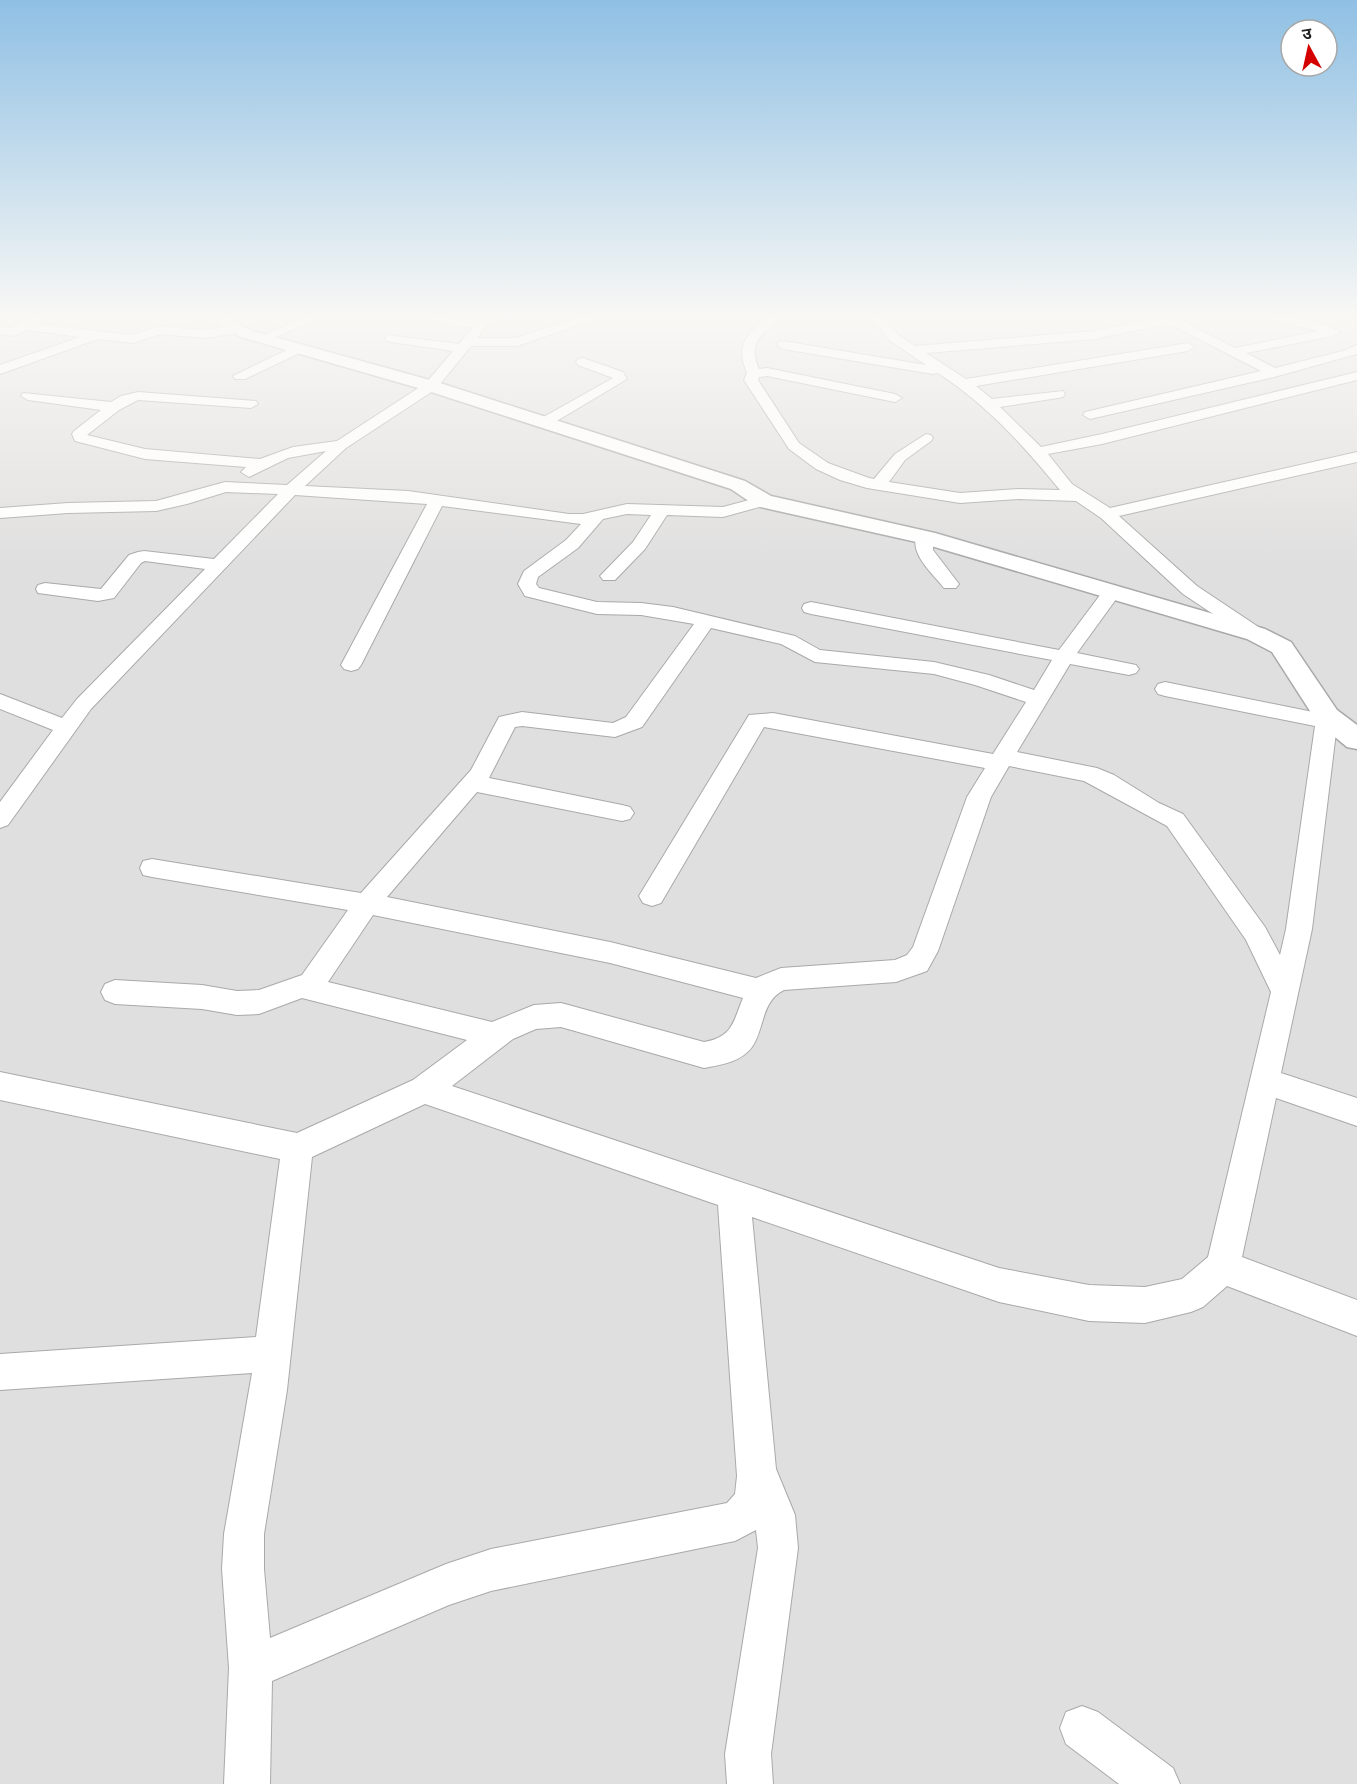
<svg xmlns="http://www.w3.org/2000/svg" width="1357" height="1784" font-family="Montserrat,'Noto Sans Devanagari',sans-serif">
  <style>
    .residential { fill: #e0dfdf }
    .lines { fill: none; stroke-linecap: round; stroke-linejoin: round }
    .minor-casing { stroke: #a9a9a9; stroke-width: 2 }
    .tertiary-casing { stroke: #a9a9a9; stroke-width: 3 }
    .minor { fill: #fff; fill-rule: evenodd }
    .tertiary { fill: #fff; fill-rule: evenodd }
  </style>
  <rect width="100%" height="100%" fill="#f2efe9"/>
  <!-- residential -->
  <path class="residential" d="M0,316H1357V1784H0Z"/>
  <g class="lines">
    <defs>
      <path id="minor" d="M35,316H51L38,324L132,335L160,326L205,330L237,325L243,329L237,333L205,338L161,334L133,343L98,339L0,374V365L80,337L29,330L12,336L0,334V326L11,328Z
        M308,316H324L267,341H259L257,338Z
        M423,316L479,320L483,316H495L477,338H516L582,316L596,317L594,320L517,346H471L436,389L346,448L305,486L408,491L569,514H583L627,504L723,507L764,496L770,498L772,501L770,504L723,517L667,515L645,549L615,580H603L600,576L633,542L651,515L627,514L603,519L578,548L538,577L536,584L539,588L597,602L641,603L673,607L795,636L820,650L934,662L989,675L1034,690L1052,660L811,614L804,612L802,608L804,604L811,602L1059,650L1106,587H1120L1122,591L1077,653L1136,665L1139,669L1136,673L1129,675L1070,664L1017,752L1097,768L1114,775L1159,803L1183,814L1265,927L1280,955L1286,929L1315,726L1165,696L1158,694L1155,689L1158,684L1165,682L1318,713L1327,709L1335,711L1338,716L1312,929L1281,1073L1357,1098V1126L1276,1098L1242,1257L1357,1300V1336L1227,1286L1203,1307L1191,1312L1145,1323L1089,1321L999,1302L752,1217L776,1469L795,1515L798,1548L771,1754L773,1784H727L725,1754L758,1548L756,1530L735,1541L491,1591L449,1605L272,1681L270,1784H224L229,1668L222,1569L224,1534L252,1373L0,1390V1354L256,1337L280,1159L0,1100V1072L297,1133L413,1080L467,1040L302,998L259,1014L237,1015L202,1009L115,1004L105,1000L101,992L105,984L115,980L202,985L237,991L259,990L302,975L348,910L152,877L143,875L140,868L143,861L152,859L361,893L471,770L499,717L522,712L613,723L626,717L694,624L641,615L597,614L525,596L518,584L524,571L566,540L581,524L442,506L361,665L358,669L351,671L344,669L341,665L427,504L295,495L91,709L8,825L0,828V802L53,730L0,709V694L62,718L77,699L205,569L145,561L141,563L114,598L98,601L38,593L36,589L38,585L45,583L101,589L129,555L138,552L144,551L214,559L278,494L226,492L187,504L156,511L68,513L0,518V508L68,503L156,501L225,482L287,485L326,451L288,458L249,477L241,472L246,467L145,459L75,441L72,434L74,431L101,410L28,400L21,396L23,393L111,402L121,396L138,392L256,401L258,404L251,408L138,400L119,410L87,435L145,449L260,459L293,447L337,441L426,383L453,351L391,342L387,341L385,338L387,335L459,344L473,327L445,325ZM711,628L781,644L815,662L934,674L975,685L1026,702L993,754L773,713L749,715L639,896L643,903L652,906L661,903L764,727L985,768L967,797L913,947L907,955L895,960L781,968L756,978L610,942L387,897L477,792L622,821L630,819L634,813L630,807L622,805L489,778L515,727L522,726L615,737L642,727ZM1009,766L1084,781L1167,826L1246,940L1271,992L1208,1257L1182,1279L1145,1287L1089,1285L999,1268L452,1086L513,1039L536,1029L561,1027L704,1068C721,1065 741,1062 752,1047C765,1028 761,1001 784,990L896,982L927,971L938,951L991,797ZM373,915L610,963L743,998C733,1022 733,1037 704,1042L561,1003L534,1005L492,1022L328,982ZM425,1104L718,1205L737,1476L735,1494L727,1503L491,1549L446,1564L270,1638L264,1569V1534L287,1390L312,1157Z
        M768,316H781C765,335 746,340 759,369L767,368L895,394L902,398L895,402L767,376L759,377L758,380L799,443L828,463L869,478L874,479L895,454L926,434L931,435L933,438L931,441L905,460L889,482L960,493L1018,489L1060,490C1023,445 988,406 938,373L933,374L783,349L777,345L778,342L783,341L926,365L889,340L870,316H882L897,334L915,346L1095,331L1161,317L1183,321L1235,348L1318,331L1267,319L1265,316C1283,315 1327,321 1340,332L1334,336L1246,353L1275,368L1343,351L1357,345V354L1274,377L1090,419L1083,415L1085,412L1261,371L1176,327L1161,325L1095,339L926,353L966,379L1188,343L1194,347L1188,351L976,386L992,399L1063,391L1065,394L1063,397L1058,398L1000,407L1041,447L1102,434L1357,372V380L1102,444L1048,454L1072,484L1110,508L1357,452V462L1119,516L1197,586L1263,630L1266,634L1263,638H1249L1183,594L1101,518L1076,501L1018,499L960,503L867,488L840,480L816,469L789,449L744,380L747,373C735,344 747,334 768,316Z
        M299,344L304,345L305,348L304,351L245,379H235L233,376Z
        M583,358L623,372L627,379L550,425H540L538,422L540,419L613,378L578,365L576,362L578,359Z
        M924,532L930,533L933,537V550L959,584L956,588H944C933,574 907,552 918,533Z
        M1082,1706L1098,1712L1173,1768L1180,1784H1119L1066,1744L1060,1728L1066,1712Z"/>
      <path id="tertiary" d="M223,316H239L235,322L253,331L437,382L745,481L771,496L935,533L1265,629L1291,642L1337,710L1357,725V749L1347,747L1317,722L1272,652L1247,639L921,543L756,506L731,489L425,390L241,337L218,324Z"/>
    </defs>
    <!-- minor casing -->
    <use href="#minor" class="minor-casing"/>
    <!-- tertiary casing -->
    <use href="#tertiary" class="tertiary-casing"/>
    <!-- minor -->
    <use href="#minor" class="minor"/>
    <!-- tertiary -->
    <use href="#tertiary" class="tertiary"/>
  </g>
  <!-- sky -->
  <linearGradient id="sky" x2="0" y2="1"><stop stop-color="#8fc0e4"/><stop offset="0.56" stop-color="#f9f8f5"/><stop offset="1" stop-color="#f9f8f5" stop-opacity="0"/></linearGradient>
  <rect width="1357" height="566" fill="url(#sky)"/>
  <!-- north arrow -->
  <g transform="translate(1309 48) rotate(352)"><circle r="28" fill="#ffffff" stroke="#a7a7a7" stroke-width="1.5"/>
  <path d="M0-4.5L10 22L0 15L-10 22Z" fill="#d40000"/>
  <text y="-9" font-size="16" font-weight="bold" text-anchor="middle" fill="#222222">उ</text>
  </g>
</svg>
